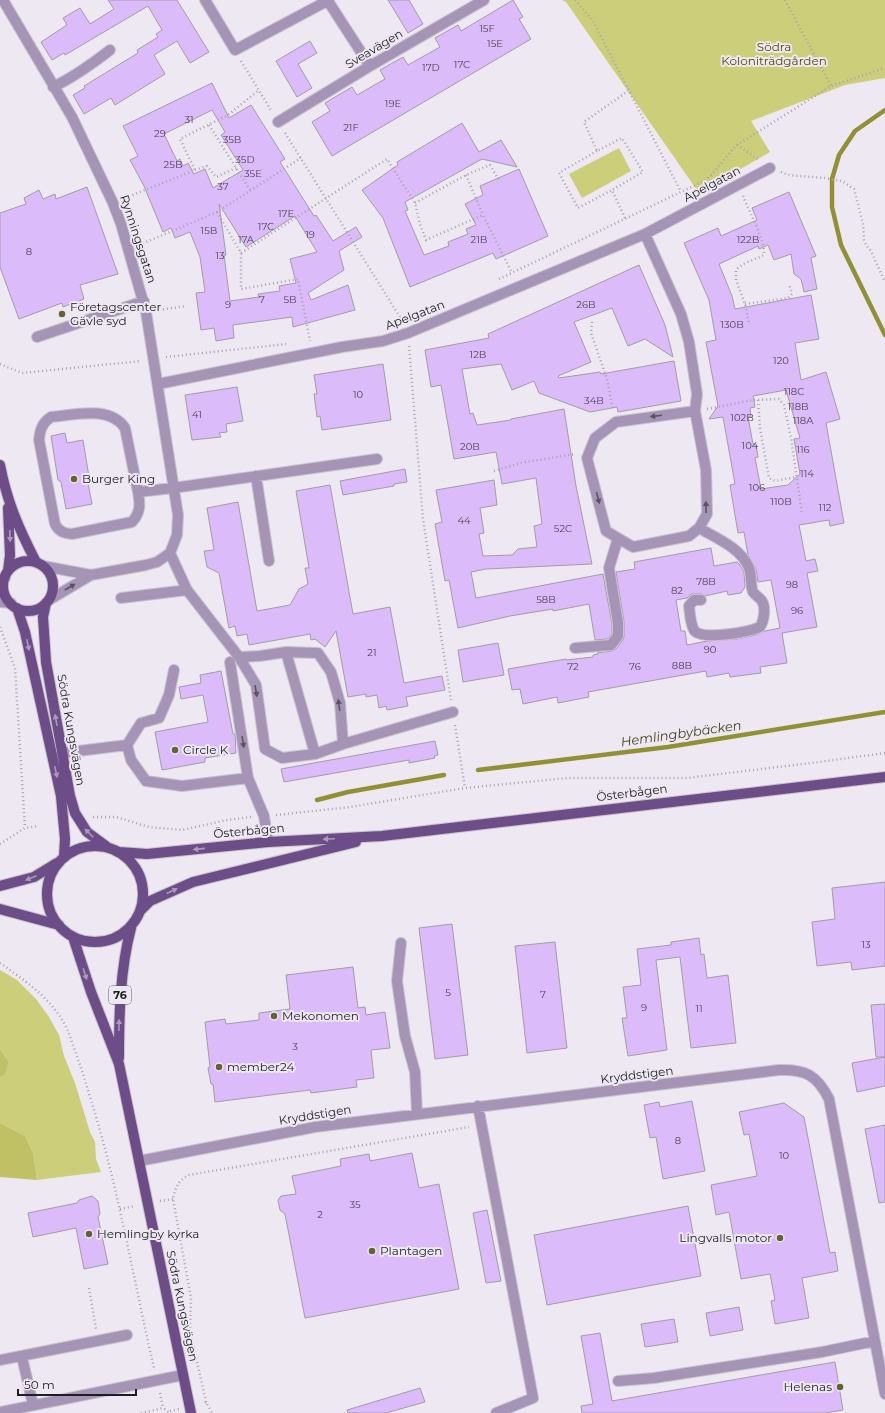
<svg xmlns="http://www.w3.org/2000/svg" width="885" height="1413" font-family="Montserrat,sans-serif">
  <style>
    .green { fill: #cdce79 }
    .forest { fill: #c0c065 }
    .lines { fill: none; stroke-linecap: round; stroke-linejoin: round }
    .stream { stroke: #919134; stroke-width: 4.5 }
    .building { fill: #dbbbf9; stroke: #a19da6; fill-rule: evenodd }
    .minor-casing { stroke: #c8c3cc; stroke-width: 12 }
    .major-casing { stroke: #c8c3cc; stroke-width: 12 }
    .path { stroke: #a8a4ac; stroke-width: 2.5; stroke-dasharray: 1 3; stroke-linecap: butt }
    .minor { stroke: #a594b6; stroke-width: 10 }
    .major { stroke: #6c4d87; stroke-width: 10 }
    .oneway { fill: #5b5364 }
    .oneway2 { fill: #ac9abc }
    .poi-dot { fill: #636330; stroke: #ede8f2; stroke-width: 1.5 }
    .labels { text-anchor: middle; stroke-width: 4; stroke-linejoin: round; paint-order: stroke }
    .number-label { font-size: 10px; fill: #4d4456 }
    .shield { fill: #ede8f2; stroke: #5c5a5f; stroke-width: 1 }
    .shield-label { font-size: 11px; font-weight: bold; fill: #1e1d20 }
    .park-label { font-size: 12px; fill: #4e4d03; stroke: #ede8f2 }
    .street-label { font-size: 12px; fill: #1e1d20; stroke: #ede8f2 }
    .poi-label { font-size: 12px; fill: #1e1d20; stroke: #ede8f2; text-anchor: start }
    .water-label { font-size: 13px; font-style: italic; fill: #43431c; stroke: #ede8f2 }
  </style>
  <rect width="100%" height="100%" fill="#ede8f2"/>
  <!-- green -->
  <path class="green" d="M562,0H885V78L845,85L751,121L770,152L699,193L566,2Z
    M619,148L631,171L582,198L569,174Z
    M0,970L17,980L36,999L49,1017L59,1035L64,1056L75,1083L90,1132L95,1142L96,1159L101,1172L37,1180L33,1153L25,1136L0,1123V1077L5,1075L9,1062L0,1049Z"/>
  <!-- forest -->
  <path class="forest" d="M0,1049L9,1062L5,1075L0,1077Z
    M0,1123L25,1136L33,1153L37,1180L0,1177Z"/>
  <g class="lines">
    <!-- stream -->
    <path class="stream" d="M885,110L855,131L839,155L832,179V207L841,245L885,335
      M478,770L668,747L885,712
      M317,800L348,792L444,775"/>
  </g>
  <!-- building -->
  <path class="building" d="M108,0H177L209,52L190,63L177,41L154,55L165,74L115,105L111,98L84,114L73,95L85,88L84,86L138,53L137,50L158,37L156,34L162,30L148,6L65,55L64,53L52,60L41,42L67,25L63,18L80,8L90,24L114,9Z
    M388,0H409L423,24L408,33Z
    M513,0L523,17L519,19L531,39L332,156L312,122L330,111L325,103L352,87L357,95L385,79L380,70L403,57L408,65L440,47L435,38L458,25L461,31Z
    M310,41L317,53L298,64L312,88L297,97L276,61Z
    M212,83L229,118L251,105L285,159L280,162L314,216L316,215L333,241L356,227L362,237L339,251L344,270L308,293L311,300L348,285L355,310L293,327L292,317L233,325L234,338L216,341L214,328L201,330L196,293L205,292L200,257L190,232L175,238L171,228L163,232L144,186L130,160L138,156L123,126ZM212,110L225,132L221,135L243,170L213,188L205,169L194,174L188,163L183,166L180,159L177,161L164,134ZM219,204L246,247L295,216L317,252L290,259L296,283L279,286L280,291L258,294L259,297L230,301L224,255H226Z
    M462,123L479,152L501,140L517,167L482,159L405,202L408,210L405,211L424,255L449,246L448,242L468,234L466,229L476,225L465,204L483,195L480,186L519,169L548,236L496,259L493,253L410,287L383,218L362,190L398,165L397,162Z
    M87,187L118,274L80,285L84,299L63,307L62,303L19,319L0,267V213L26,204L24,198L39,190L43,199L55,194L56,199Z
    M789,192L816,256L811,258L817,289L804,292L801,279L794,274L791,254L774,260L768,245L759,249L758,246L719,264L732,296L735,309L811,295L819,339L795,343L801,380L826,372L840,419L826,423L844,523L830,526L829,520L799,525L806,561L815,559L818,571L807,573L817,627L782,633L787,663L760,667L761,673L730,677L729,673L707,677L706,671L588,692L589,697L558,703L557,697L523,704L520,689L512,690L508,669L566,659V660L593,657V655L598,654L597,653L612,651L616,649L623,640L624,636V622L616,572L635,569L634,562L711,548L714,566L737,562L740,565L744,572L745,587L741,593L728,595L727,591L705,596L701,594H691L687,598L676,600L681,631H685L687,645L707,641L737,639L756,635L765,631L780,628L771,580L758,582L756,569L748,555L744,532L738,533L730,485L735,484L723,417L709,419L718,406L706,342L716,340L709,300L684,243L718,228L721,236L757,220L752,208ZM786,390L800,438L794,439L800,474L788,485L761,489L755,458L758,457L756,444H753L748,417H751L750,408L755,407L753,396Z
    M639,265L665,325L673,357L645,339L628,346L612,308L574,322L591,362L558,376L559,378L600,372L601,374L674,361L681,401L618,412L617,407L590,412L539,393L534,381L512,390L501,364L462,369L470,414L473,413L477,425L511,420V419L564,409L576,486L592,564L486,569L471,572L476,598L603,574L612,624V634L608,639L595,640L589,604L553,611V609L510,616L458,628L449,580L445,581L435,524L442,522L436,490L494,480L497,505L480,508L484,533L479,534L483,556L512,555L518,549L537,547L534,526L542,524L536,478L502,484L496,452L454,459L441,385L431,387L425,350L489,338L488,334Z
    M383,364L391,420L322,430L320,416L317,417L314,394H317L314,375Z
    M237,387L243,421L226,424L227,432L219,433L221,437L192,440L185,395Z
    M65,433L67,443L83,440L90,483H88L92,504L66,509L61,482L58,480L51,436Z
    M405,469L407,482L394,484V486L343,495L340,481Z
    M330,485L353,614L390,607L404,683L442,676L445,690L406,697L408,706L387,710L386,706L379,708L377,695L366,697V694L348,697L336,631L325,647L315,639L311,640L310,634L249,645L247,634L237,636L235,626L229,628L219,573L207,567L204,551L214,550L207,508L238,502L257,611L290,605L299,589L308,584L305,568H309L296,491Z
    M498,643L504,675L463,682L458,650Z
    M221,671L233,734H235L236,753L205,758V762L162,770L155,732L208,722L203,695L181,699L179,687L201,683L200,675Z
    M435,741L438,755L434,756L435,758L409,763V760L284,782L281,769Z
    M885,882V966L852,970L851,962L817,966L812,922L835,919L832,888Z
    M452,924L468,1055L435,1059L419,928Z
    M699,938L701,955L704,954L707,978L728,975L736,1043L691,1048L680,957L656,960L667,1050L628,1056L622,1018H627L623,987L641,985L637,949L671,945V942Z
    M555,942L567,1048L527,1053L515,946Z
    M353,967L358,1008L365,1007L366,1015L385,1012L390,1048L371,1050L374,1078L356,1080L357,1087L311,1093L310,1090L215,1102L213,1084H211L208,1068L210,1067L205,1022L225,1019L226,1024L259,1020V1013L290,1009L286,975Z
    M885,1004V1057H876L871,1005Z
    M885,1057V1086L857,1092L852,1063Z
    M692,1101L705,1171L663,1179L656,1137L650,1138L644,1105L659,1102L660,1107Z
    M784,1103L804,1117L830,1253L835,1252L838,1271L802,1278L809,1318L775,1324L771,1301L775,1300L770,1274L741,1279L729,1212L716,1215L711,1185L757,1176L749,1134L744,1135L739,1112Z
    M885,1125V1202L879,1203L865,1129Z
    M412,1153L419,1188L439,1184L459,1289L305,1318L285,1214L280,1210L278,1200L281,1196L296,1194L292,1176L341,1166L340,1159L369,1154L370,1161Z
    M92,1196L98,1201L100,1214L98,1217L108,1264L84,1269L76,1228L33,1237L28,1213L77,1203L79,1200Z
    M688,1206L701,1276L547,1305L534,1235Z
    M487,1210L501,1281L486,1283L473,1213Z
    M739,1307L743,1330L710,1336L706,1313Z
    M674,1319L678,1342L645,1347L641,1324Z
    M600,1333L612,1401L835,1362L843,1410L825,1413H582L581,1406L593,1404L581,1336Z
    M420,1388L425,1402L386,1413H348L347,1410Z"/>
  <g class="lines">
    <defs>
      <path id="minor" d="M3,0L72,117L113,203L121,224L146,312L178,515L177,535L170,553
        M205,0L235,50L329,0
        M328,1L370,66
        M53,87C74,77 92,64 110,50
        M278,122L370,66L484,0
        M645,234L681,314L689,342L697,394L695,411L706,470L707,514L699,528L689,536L633,547L606,531L587,458L595,438L616,422L695,411
        M37,337L144,301
        M158,384L342,347L383,341L408,333L645,234L770,168
        M256,476L269,561
        M138,492C140,504 141,512 132,522L72,534C64,533 59,532 55,524L39,440C40,430 42,423 51,417C74,415 110,405 125,428L138,492L173,488L377,459
        M699,528C716,538 741,548 749,568C752,575 750,585 753,592C755,595 760,598 762,601C766,608 764,621 760,627C749,632 700,641 694,630C690,623 690,613 689,606L694,600H701
        M43,566L91,575
        M0,579L5,578
        M187,590L239,657L256,685L265,749L282,758L315,754L343,744L453,712
        M121,598L187,590L170,553
        M49,600L91,575L146,565L157,562L170,553
        M0,602L11,603
        M575,648L611,645L618,636V623L609,568L618,538
        M286,652L315,754
        M239,657L260,656L286,652L318,653L331,672L340,703L343,744
        M230,662L248,778L264,816L268,842
        M174,670L169,695L159,718L141,723L127,745L131,760L146,781L182,786L248,778
        M62,753L127,745
        M401,943L397,981L405,1036L415,1072L417,1114
        M478,1106L533,1398L496,1413
        M139,1161L315,1127L779,1070C805,1069 817,1075 829,1099L885,1394
        M22,1357L33,1405
        M0,1360L127,1335
        M618,1381L654,1378L822,1352L875,1341
        M0,1412L183,1375"/>
      <path id="major" d="M0,465C7,502 19,529 36,562
        M3 586a25 25 0 1 1 50 0a25 25 0 1 1-50 0Z
        M8,571L10,555L8,508
        M46,603L43,617L46,662L70,796L75,813L87,832L106,846
        M17,608L25,632L61,796L65,839L64,857
        M47 894a48 48 0 1 1 96 0a48 48 0 1 1-96 0Z
        M119,852L147,854L268,842L382,836L885,777
        M0,886L34,877L57,863
        M0,909L59,925
        M140,911L150,901L193,882L356,842
        M73,937L91,992L119,1064L191,1413
        M119,1058C119,1014 120,970 131,928"/>
    </defs>
    <!-- minor casing -->
    <use href="#minor" class="minor-casing"/>
    <!-- major casing -->
    <use href="#major" class="major-casing"/>
    <!-- path -->
    <path class="path" d="M575,0L593,21L681,192
      M785,0L831,86
      M241,61L272,112
      M209,125L250,190
      M285,133L403,322
      M737,145L759,160
      M597,151L559,173L578,208L612,190
      M195,170L207,166L216,177L236,168
      M781,172L788,175L825,178L842,181L854,189L863,224L864,240L866,245L871,251L885,282
      M466,175L483,215
      M743,196C749,212 765,239 764,255C755,260 743,262 736,270V280L745,304L749,324
      M125,198L195,170L180,139L228,115L259,90
      M415,203L466,175L490,165L499,180
      M217,212L241,253V289L298,279L310,341
      M625,218L612,190L643,172L622,138L597,151L584,122L628,91
      M139,245L217,212L301,158
      M241,253L387,159L415,203L420,224L426,240L483,215L512,273
      M499,279L706,180C718,169 726,156 737,145L831,86L885,68
      M745,304L788,298L792,294L789,284
      M159,310L186,306
      M592,322L591,333L607,379L613,410
      M409,346L423,519L451,700
      M166,357L286,344
      M0,364L22,373L141,361
      M758,400L760,428L769,478L775,481L796,477
      M707,409L753,400L779,399L784,405L791,438L802,514
      M494,471L520,463L575,454
      M0,627L15,668L25,828
      M455,725L465,788
      M276,815L350,807L465,788L567,778H687L819,762L885,753
      M93,817H116L149,827L182,830L227,820L251,817
      M0,844L25,828L39,826
      M0,963C24,980 51,998 65,1025C69,1032 71,1040 74,1048C80,1064 85,1080 90,1097C118,1185 133,1278 154,1368
      M160,1201L173,1199
      M120,1209L135,1206
      M89,1288L96,1329
      M160,1393L163,1408
      M206,1402L190,1330L191,1298L173,1199C176,1186 178,1181 189,1175L469,1127
      M205,1403L206,1402L212,1413
      M170,1411L179,1409
      M141,1413L163,1408L170,1413"/>
    <!-- minor -->
    <use href="#minor" class="minor"/>
    <!-- major -->
    <use href="#major" class="major"/>
  </g>
  <!-- one-way arrows -->
  <defs><path id="oneway-solid" d="M-6-.8H1V-3.2L6.5 0L1 3.2V.8H-6Z"/></defs>
  <g class="oneway">
    <use href="#oneway-solid" transform="translate(656 416) rotate(173)"/>
    <use href="#oneway-solid" transform="translate(598 498) rotate(75)"/>
    <use href="#oneway-solid" transform="translate(706 507) rotate(-91)"/>
    <use href="#oneway-solid" transform="translate(70 587) rotate(-30)"/>
    <use href="#oneway-solid" transform="translate(256 691) rotate(80)"/>
    <use href="#oneway-solid" transform="translate(339 705) rotate(-98)"/>
    <use href="#oneway-solid" transform="translate(243 742) rotate(81)"/>
  </g>
  <g class="oneway2">
    <use href="#oneway-solid" transform="translate(10 536) rotate(88)"/>
    <use href="#oneway-solid" transform="translate(28 645) rotate(78)"/>
    <use href="#oneway-solid" transform="translate(56 720) rotate(-100)"/>
    <use href="#oneway-solid" transform="translate(56 772) rotate(78)"/>
    <use href="#oneway-solid" transform="translate(89 833) rotate(-135)"/>
    <use href="#oneway-solid" transform="translate(329 839) rotate(177)"/>
    <use href="#oneway-solid" transform="translate(199 849) rotate(174)"/>
    <use href="#oneway-solid" transform="translate(31 878) rotate(158)"/>
    <use href="#oneway-solid" transform="translate(172 891) rotate(-25)"/>
    <use href="#oneway-solid" transform="translate(85 974) rotate(72)"/>
    <use href="#oneway-solid" transform="translate(119 1025) rotate(-89)"/>
  </g>
  <!-- markers -->
  <g class="poi-dot">
    <circle cx="62" cy="314" r="4"/>
    <circle cx="74" cy="479" r="4"/>
    <circle cx="175" cy="750" r="4"/>
    <circle cx="274" cy="1016" r="4"/>
    <circle cx="219" cy="1067" r="4"/>
    <circle cx="89" cy="1234" r="4"/>
    <circle cx="780" cy="1238" r="4"/>
    <circle cx="372" cy="1251" r="4"/>
    <circle cx="840" cy="1387" r="4"/>
  </g>
  <g class="labels">
    <!-- number labels -->
    <g class="number-label">
      <text x="487" y="32">15F</text>
      <text x="495" y="47">15E</text>
      <text x="462" y="68">17C</text>
      <text x="431" y="71">17D</text>
      <text x="393" y="107">19E</text>
      <text x="189" y="123">31</text>
      <text x="351" y="131">21F</text>
      <text x="160" y="137">29</text>
      <text x="232" y="143">35B</text>
      <text x="245" y="163">35D</text>
      <text x="173" y="168">25B</text>
      <text x="253" y="177">35E</text>
      <text x="223" y="190">37</text>
      <text x="286" y="217">17E</text>
      <text x="266" y="230">17C</text>
      <text x="209" y="234">15B</text>
      <text x="310" y="238">19</text>
      <text x="246" y="243">17A</text>
      <text x="479" y="243">21B</text>
      <text x="748" y="243">122B</text>
      <text x="29" y="255">8</text>
      <text x="220" y="259">13</text>
      <text x="262" y="303">7</text>
      <text x="290" y="303">5B</text>
      <text x="228" y="308">9</text>
      <text x="586" y="308">26B</text>
      <text x="732" y="328">130B</text>
      <text x="478" y="358">12B</text>
      <text x="781" y="364">120</text>
      <text x="794" y="395">118C</text>
      <text x="358" y="398">10</text>
      <text x="594" y="404">34B</text>
      <text x="798" y="410">118B</text>
      <text x="197" y="418">41</text>
      <text x="742" y="421">102B</text>
      <text x="803" y="424">118A</text>
      <text x="750" y="449">104</text>
      <text x="470" y="450">20B</text>
      <text x="803" y="453">116</text>
      <text x="807" y="477">114</text>
      <text x="757" y="491">106</text>
      <text x="781" y="505">110B</text>
      <text x="825" y="511">112</text>
      <text x="464" y="524">44</text>
      <text x="563" y="532">52C</text>
      <text x="706" y="585">78B</text>
      <text x="792" y="588">98</text>
      <text x="677" y="594">82</text>
      <text x="546" y="603">58B</text>
      <text x="797" y="614">96</text>
      <text x="710" y="653">90</text>
      <text x="372" y="656">21</text>
      <text x="682" y="669">88B</text>
      <text x="573" y="670">72</text>
      <text x="635" y="670">76</text>
      <text x="866" y="948">13</text>
      <text x="448" y="996">5</text>
      <text x="543" y="998">7</text>
      <text x="644" y="1011">9</text>
      <text x="699" y="1012">11</text>
      <text x="295" y="1050">3</text>
      <text x="678" y="1144">8</text>
      <text x="784" y="1159">10</text>
      <text x="355" y="1208">35</text>
      <text x="320" y="1218">2</text>
    </g>
    <!-- shield labels -->
    <rect class="shield" x="109" y="986" width="22" height="18" rx="3"/>
    <g class="shield-label">
      <text x="120" y="999">76</text>
    </g>
    <!-- park labels -->
    <g class="park-label">
      <text x="774" y="51">Södra<tspan x="774" dy="14">Koloniträdgården</tspan></text>
    </g>
    <!-- street labels -->
    <g class="street-label">
      <text transform="translate(374 49) rotate(-31)" y="4">Sveavägen</text>
      <text transform="translate(712 184) rotate(-28)" y="4">Apelgatan</text>
      <text transform="translate(138 239) rotate(72)" y="4">Rynningsgatan</text>
      <text transform="translate(415 315) rotate(-21)" y="4">Apelgatan</text>
      <text transform="translate(71 730) rotate(80)" y="4">Södra Kungsvägen</text>
      <text transform="translate(632 793) rotate(-7)" y="4">Österbågen</text>
      <text transform="translate(249 831) rotate(-5)" y="4">Österbågen</text>
      <text transform="translate(637 1075) rotate(-7)" y="4">Kryddstigen</text>
      <text transform="translate(315 1115) rotate(-9)" y="4">Kryddstigen</text>
      <text transform="translate(182 1306) rotate(78)" y="4">Södra Kungsvägen</text>
    </g>
    <!-- poi labels -->
    <g class="poi-label">
      <text x="70" y="311">Företagscenter<tspan x="70" dy="14">Gävle syd</tspan></text>
      <text x="82" y="483">Burger King</text>
      <text x="183" y="754">Circle K</text>
      <text x="282" y="1020">Mekonomen</text>
      <text x="227" y="1071">member24</text>
      <text x="97" y="1238">Hemlingby kyrka</text>
      <text x="772" y="1242" text-anchor="end">Lingvalls motor</text>
      <text x="380" y="1255">Plantagen</text>
      <text x="832" y="1391" text-anchor="end">Helenas</text>
    </g>
    <!-- water labels -->
    <g class="water-label">
      <text transform="translate(681 733) rotate(-8)" y="5">Hemlingbybäcken</text>
    </g>
  </g>
  <!-- scale -->
  <path d="M18 1389v6h118v-6" fill="none" stroke="#1e1d20" stroke-width="2"/>
  <text x="24" y="1389" font-size="12" fill="#1e1d20" stroke="#ede8f2" stroke-width="3" paint-order="stroke">50 m</text>
</svg>
